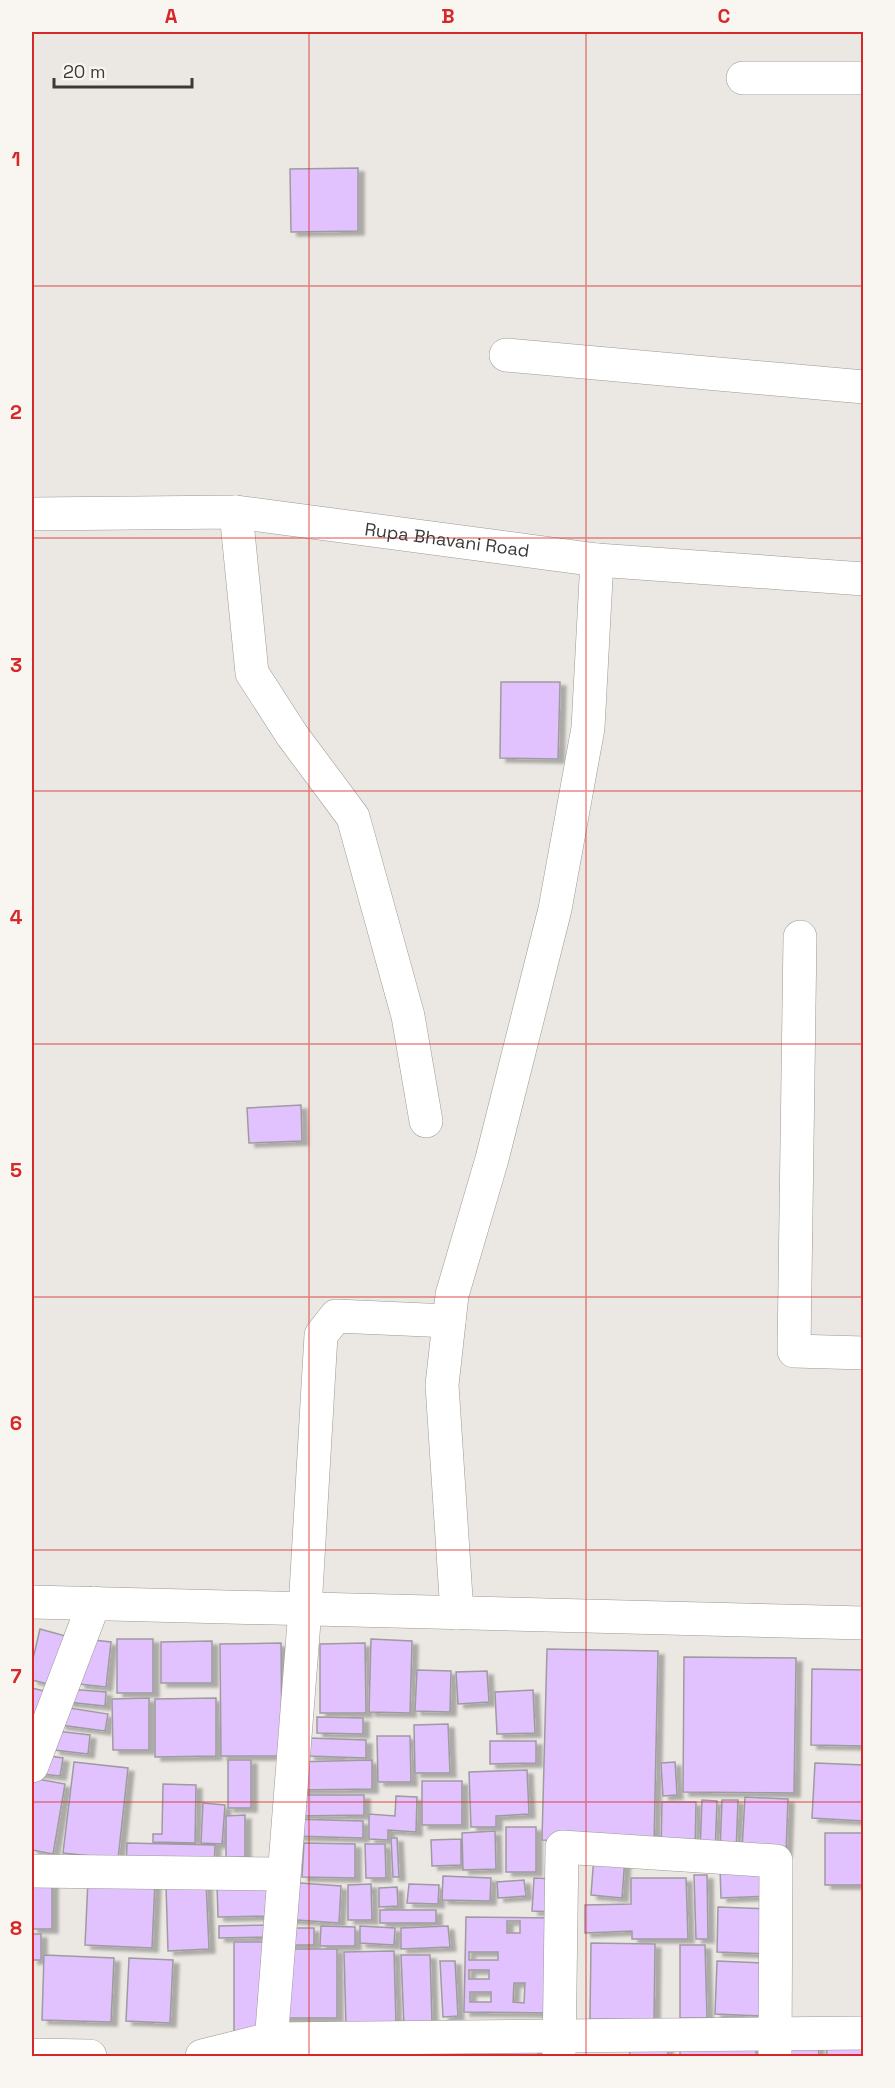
<svg xmlns="http://www.w3.org/2000/svg" width="895" height="2088" font-family="'Space Grotesk',sans-serif">
  <style>
    .building { fill: #e2c2fe; stroke: #9e9ba0; stroke-width: 1.5; fill-rule: evenodd; filter: url(#shadow) }
    .lines { fill: none; stroke-linecap: round; stroke-linejoin: round }
    .minor-casing { stroke: #9c9894; stroke-width: 34 }
    .minor { stroke: #fff; stroke-width: 33 }
    .grid { fill: none; stroke: #d62828; stroke-width: 1.5; stroke-opacity: 0.55 }
    .labels { text-anchor: middle; stroke-width: 4.5; stroke-linejoin: round; paint-order: stroke }
    .street-label { font-size: 18px; fill: #3b3a38; stroke: #f9f5f1 }
    .neatline { fill: none; stroke: #d62828; stroke-width: 2 }
    .grid-label { font-size: 20px; text-anchor: middle; font-weight: bold; fill: #d62828 }
  </style>
  <defs>
    <filter id="shadow"><feDropShadow dx="6" dy="4" stdDeviation="1.5" flood-color="#0004"/></filter>
  </defs>
  <rect width="100%" height="100%" fill="#ebe8e3"/>
  <!-- building -->
  <path class="building" d="M358,168V231L291,232L290,169Z
    M501,682H560L558,759L500,758Z
    M301,1105L302,1141L249,1143L247,1108Z
    M40,1629L69,1637L56,1686L32,1680V1663Z
    M84,1639L111,1642L106,1687L79,1684Z
    M117,1639H153V1693H117Z
    M371,1639L412,1641L410,1713L369,1712Z
    M212,1641V1683H161V1642Z
    M281,1643L282,1756H221L220,1644Z
    M365,1643L366,1713H320V1644Z
    M547,1649L658,1651L654,1843L542,1840Z
    M684,1657L796,1658L794,1793L683,1792Z
    M812,1669L864,1670V1746L811,1745Z
    M417,1670L451,1671L450,1712L415,1711Z
    M487,1671L489,1702L458,1704L456,1672Z
    M32,1688L52,1693L32,1737Z
    M68,1689L106,1692L105,1706L67,1702Z
    M533,1690L535,1733L497,1734L495,1692Z
    M149,1698V1750H113L112,1699Z
    M216,1698V1756L155,1757V1699Z
    M63,1707L108,1714L105,1731L60,1725Z
    M317,1717L363,1718V1734L317,1733Z
    M448,1724L450,1773H415L414,1725Z
    M56,1731L90,1735L88,1754L54,1750Z
    M377,1736H410L411,1782H378Z
    M309,1738L366,1740V1758L309,1756Z
    M490,1741H536V1763L490,1764Z
    M36,1754L63,1758L60,1776L33,1773Z
    M228,1760H251V1808H228Z
    M372,1760V1789L294,1790V1762Z
    M74,1762L128,1768L118,1859L63,1853Z
    M675,1762L677,1795L663,1796L661,1763Z
    M815,1763L864,1765V1821L812,1818Z
    M527,1770L529,1814L496,1816V1827H471L469,1772Z
    M32,1778L65,1784L53,1854L32,1850Z
    M422,1781H462V1825H422Z
    M163,1784L196,1785L195,1843L153,1842V1834H162Z
    M299,1795H364V1815L300,1816Z
    M396,1796L417,1797L416,1832L388,1830V1840L369,1839V1814L395,1816Z
    M745,1797L788,1799L786,1852L742,1850Z
    M702,1800L717,1801L715,1853H700Z
    M722,1800H738L736,1853H720Z
    M662,1802H696L695,1852L661,1851Z
    M203,1803L225,1805L222,1844L201,1843Z
    M245,1815V1857L226,1858V1816Z
    M292,1819L363,1821V1838L292,1836Z
    M506,1827H536V1872H506Z
    M495,1831L496,1869L463,1870L462,1833Z
    M825,1833H864V1885H825Z
    M391,1838H397L399,1877H393Z
    M461,1839V1865L432,1866L431,1840Z
    M127,1843L215,1845L214,1872L126,1869Z
    M304,1843L355,1844V1878L302,1877Z
    M365,1844H385L386,1878H366Z
    M594,1855L625,1857L622,1898L591,1895Z
    M771,1868L772,1896L721,1898L720,1869Z
    M694,1875H707L708,1939H696Z
    M443,1876L491,1878L490,1901L442,1900Z
    M534,1878L556,1879L554,1912L532,1911Z
    M631,1878H686L688,1939H632V1931L585,1933V1905L631,1904Z
    M88,1880L155,1882L152,1948L85,1945Z
    M524,1880L526,1896L498,1898L497,1882Z
    M206,1882L209,1949L168,1951L166,1885Z
    M286,1882L341,1886L339,1923L284,1919Z
    M32,1883H52V1929H32Z
    M270,1883L271,1916L218,1917L217,1884Z
    M371,1884L372,1920H348V1885Z
    M409,1884L439,1885L438,1904L407,1903Z
    M397,1887L398,1906L379,1907V1888Z
    M718,1907L772,1909L771,1954L717,1952Z
    M380,1910H436V1923H380Z
    M466,1917L552,1918L550,2013L464,2012ZM507,1921H520V1933H507ZM469,1952H498V1960H469ZM469,1970H489V1979H469ZM514,1983H525L524,2003L513,2002ZM470,1992H491V2002H470Z
    M272,1925V1937L219,1938V1926Z
    M321,1926L355,1927V1946H320Z
    M360,1926L395,1928L394,1945L360,1943Z
    M448,1926L450,1947L401,1949V1928Z
    M284,1928H314V1945H285Z
    M32,1934H41V1960H32Z
    M234,1942H266V2034H234Z
    M591,1943L655,1944L654,2020L590,2019Z
    M680,1945H705L707,2018H680Z
    M282,1949H337V2018H282Z
    M394,1951L396,2025L346,2026L344,1952Z
    M44,1955L114,1958L111,2022L42,2020Z
    M401,1955H430L432,2023L404,2025Z
    M129,1958L173,1960L170,2023L126,2021Z
    M440,1961H455L458,2016L443,2017Z
    M717,1961L763,1963L761,2016L715,2014Z
    M826,2039H864V2056H827Z
    M537,2041L538,2056H462L461,2045Z
    M780,2041H818L819,2056H781Z
    M667,2045L668,2056H630L629,2047Z
    M680,2045H756V2056H680Z
    M360,2049V2056H282V2051Z"/>
  <g class="lines">
    <defs>
      <g id="minor">
        <path d="M743,78H864"/>
        <path d="M506,355L864,387"/>
        <path d="M236,512L252,673L292,735L353,817L408,1016L426,1121"/>
        <path id="s1" d="M32,514L236,512L597,560L864,579"/>
        <path d="M800,937L794,1351L864,1353"/>
        <path d="M32,1602L864,1623"/>
        <path d="M457,1613L442,1385L452,1295L492,1159L555,909L588,728L597,560"/>
        <path d="M32,1766L94,1603"/>
        <path d="M32,1871L283,1874"/>
        <path d="M32,2055L90,2056"/>
        <path d="M202,2056L270,2039L864,2033"/>
        <path d="M270,2056L305,1609L321,1335L336,1316L449,1321"/>
        <path d="M559,2056L562,1847L776,1861L775,2056"/>
      </g>
    </defs>
    <!-- minor casing -->
    <use href="#minor" class="minor-casing"/>
    <!-- minor -->
    <use href="#minor" class="minor"/>
  </g>
  <!-- grid -->
  <path class="grid" d="M309,32V2056M586,32V2056M32,286H864M32,538H864M32,791H864M32,1044H864M32,1297H864M32,1550H864M32,1802H864"/>
  <g class="labels">
    <!-- street labels -->
    <g class="street-label">
      <text dy="6" stroke="none"><textPath href="#s1" startOffset="417">Rupa Bhavani Road</textPath></text>
    </g>
  </g>
  <!-- border -->
  <rect width="895" height="2088" fill="none" stroke="#f9f5f1" stroke-width="66"/>
  <!-- scale -->
  <path d="M54 78v9h138v-9" fill="none" stroke="#3b3a38" stroke-width="3"/>
  <text x="63" y="78" font-size="18" fill="#3b3a38" stroke="#f9f5f1" stroke-width="4.5" paint-order="stroke">20 m</text>
  <rect x="33" y="33" width="829" height="2022" class="neatline"/>
  <g class="grid-label">
    <text x="171" y="23">A</text>
    <text x="448" y="23">B</text>
    <text x="724" y="23">C</text>
    <text x="16" y="166">1</text>
    <text x="16" y="419">2</text>
    <text x="16" y="672">3</text>
    <text x="16" y="924">4</text>
    <text x="16" y="1177">5</text>
    <text x="16" y="1430">6</text>
    <text x="16" y="1683">7</text>
    <text x="16" y="1935">8</text>
  </g>
</svg>
